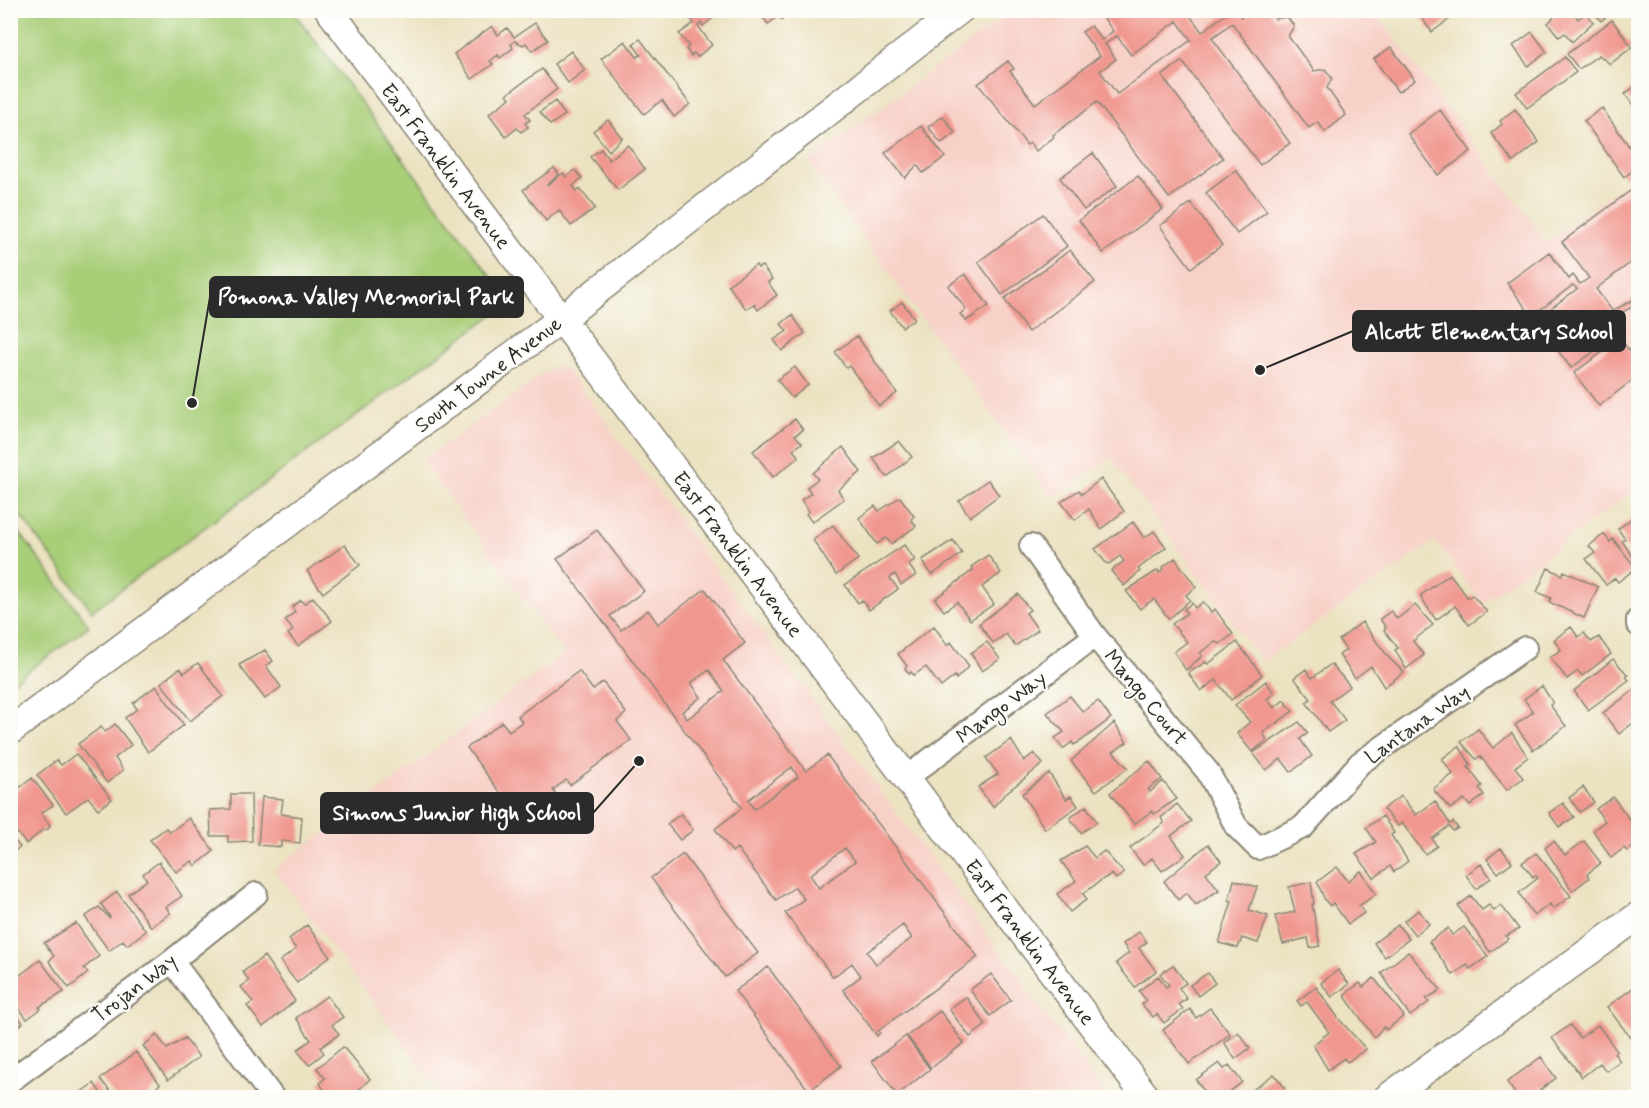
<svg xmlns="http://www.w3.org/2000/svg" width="1649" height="1108" font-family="Mynerve,sans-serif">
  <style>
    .built { fill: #f7d1c8 }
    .green { fill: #a8ce78; stroke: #6a7c52; stroke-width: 1.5 }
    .building { fill: #f09890; fill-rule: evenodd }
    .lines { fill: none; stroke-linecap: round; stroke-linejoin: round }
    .minor-casing { stroke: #8b8676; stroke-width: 26 }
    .tertiary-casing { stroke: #8b8676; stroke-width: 30 }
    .minor { stroke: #fff; stroke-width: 22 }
    .tertiary { stroke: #fff; stroke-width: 27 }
    .labels { text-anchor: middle; stroke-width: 4.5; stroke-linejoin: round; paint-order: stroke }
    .street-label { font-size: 21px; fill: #2b2b2b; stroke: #fdfcf7 }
    .leader { fill: none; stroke: #2b2b2b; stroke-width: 2 }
    .callout-dot { fill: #2b2b2b; stroke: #fdfcf7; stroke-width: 2 }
    .callout { fill: #2b2b2b; stroke: #2b2b2b; stroke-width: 2 }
    .callout-label { font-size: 22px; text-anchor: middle; font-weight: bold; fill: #fff }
  </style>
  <rect width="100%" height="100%" fill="#fdfcf7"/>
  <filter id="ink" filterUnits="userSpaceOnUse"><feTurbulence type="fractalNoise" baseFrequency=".0167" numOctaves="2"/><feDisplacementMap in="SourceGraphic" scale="12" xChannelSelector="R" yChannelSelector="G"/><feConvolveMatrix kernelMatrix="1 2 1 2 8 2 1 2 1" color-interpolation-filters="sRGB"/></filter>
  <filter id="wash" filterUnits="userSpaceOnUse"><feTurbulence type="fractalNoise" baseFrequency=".008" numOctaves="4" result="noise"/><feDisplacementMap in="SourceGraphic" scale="24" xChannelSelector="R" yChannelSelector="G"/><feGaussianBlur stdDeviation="1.35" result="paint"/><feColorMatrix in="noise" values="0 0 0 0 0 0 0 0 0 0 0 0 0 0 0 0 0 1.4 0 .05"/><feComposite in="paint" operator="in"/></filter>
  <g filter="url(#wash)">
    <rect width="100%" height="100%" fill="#ebe2c1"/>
    <!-- built -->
    <path class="built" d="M1012,11H1374L1547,242L1638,173V487L1482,604L1435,541L1262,662L1111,458L1053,498L808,162Z
      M561,367L568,371L1108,1097H444L274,870L564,653L422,461L548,370Z"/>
    <!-- green -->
    <path class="green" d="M11,10L293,11L510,302L92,611L11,503Z
      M11,521L89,626L11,684Z"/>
    <g id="blocks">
      <!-- building -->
      <path class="building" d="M684,10H723L703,26L701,23L698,26L712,45L697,57L694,53L691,56L686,49L689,46L679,34L694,23Z
        M761,10H795L782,20L779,16L768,24L760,14Z
        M1098,10H1192L1188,13L1202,32L1231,10H1236L1241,17L1250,10H1269L1275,19L1287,17L1294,26L1288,36L1314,71L1325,69L1332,78L1327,88L1346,115L1325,132L1318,122L1309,128L1232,23L1212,38L1290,143L1260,165L1182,61L1162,76L1223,158L1169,198L1097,102L1053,135L1054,137L1036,151L1030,143L1027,145L978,84L1008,61L1014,69L1010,71L1035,104L1100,56L1082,32L1091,26L1102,40L1113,31ZM1177,21L1191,40L1117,94L1100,71L1116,59L1105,44L1117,36L1131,55Z
        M1428,10H1462L1432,32L1420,16Z
        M1561,10H1572L1578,19L1586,13L1593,22L1572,42L1565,33L1559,37L1548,23Z
        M1592,10H1615L1601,21Z
        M1612,20L1632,47L1610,64L1599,55L1579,69L1567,54Z
        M535,23L548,40L532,51L526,43L523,45L515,41L511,44L513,48L500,58L498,55L490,61L493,64L472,79L454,54L492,26L498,35L507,28L514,37Z
        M1532,32L1547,52L1528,66L1513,46Z
        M640,39L690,104L674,117L662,100L644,114L601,59L625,41L637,57L641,55L633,44Z
        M1391,47L1415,80L1398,92L1374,59Z
        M571,51L585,70L568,83L554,64Z
        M1565,57L1576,72L1527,108L1516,93Z
        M542,69L557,89L525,114L530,120L525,123L528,127L521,132L517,128L506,137L489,114L510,98L507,94Z
        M1638,84V112L1625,94Z
        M555,101L565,115L550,125L540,112Z
        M1602,108L1638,159V167L1624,177L1584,121Z
        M1515,109L1539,142L1513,162L1491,133L1502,124L1500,121Z
        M1440,110L1471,151L1438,175L1408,134Z
        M943,116L955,133L941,143L928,127Z
        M608,120L622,138L609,151L593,131Z
        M921,126L945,157L923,173L917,165L905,178L885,153Z
        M628,145L645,169L618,190L590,157L601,149L609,160Z
        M1093,153L1117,186L1084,210L1060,178Z
        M554,168L559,174L546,186L563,173L566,177L575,170L582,178L573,186L577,191L580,189L595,208L571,226L559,210L546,221L523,190Z
        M1236,170L1267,211L1237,234L1206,193Z
        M1138,176L1163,209L1103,253L1079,220Z
        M1638,185V257L1596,289L1616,316L1608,322L1638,362V376L1599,406L1574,373L1616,342L1613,338L1571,368L1535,320L1577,289L1573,285L1532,316L1507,283L1549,252L1569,279L1573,275L1580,284L1589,278L1562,242Z
        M1191,203L1222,245L1191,268L1160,226Z
        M1043,214L1067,246L1002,295L978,262Z
        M1070,250L1095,282L1028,332L1004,299Z
        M756,265L758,268L762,266L772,279L768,282L777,295L758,310L754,304L746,309L728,285Z
        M965,274L989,306L966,321L960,314L966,309L948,286Z
        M1638,297V304L1617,315L1614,310Z
        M902,302L915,319L902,327L890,311Z
        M792,315L805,333L782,351L774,340L787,331L781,324Z
        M857,336L897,393L879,406L849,366L846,368L835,352Z
        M795,367L808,385L792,398L777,380Z
        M795,419L803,430L795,435L802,443L793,450L799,457L773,477L753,451Z
        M899,441L912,457L887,477L873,458Z
        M843,447L861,472L838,490L844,499L812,522L806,514L809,511L801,500L811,493L807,487L818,479L813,473Z
        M1101,479L1124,511L1101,529L1089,509L1075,520L1061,502L1079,490L1082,494Z
        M988,480L999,495L970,517L959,501Z
        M900,497L914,516L911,519L916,526L891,544L886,538L877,544L859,518L875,506L879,511Z
        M1638,514V564L1622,541L1625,539L1618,529Z
        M1133,522L1144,538L1154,531L1166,547L1138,569L1140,571L1124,586L1111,571L1124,561L1120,556L1109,564L1106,563L1095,549Z
        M833,525L858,559L836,575L813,540Z
        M597,530L644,591L610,616L621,630L648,610L658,624L705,589L745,643L723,660L806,771L827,755L978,957L878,1031L880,1033L877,1036L843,990L861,976L852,963L833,977L785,913L804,899L795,887L776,900L737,848L732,852L715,829L742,808L557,559ZM709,670L724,691L687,719L682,712L701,697L691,683ZM792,767L798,777L754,809L748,800ZM845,848L855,861L819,888L810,875ZM903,925L912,938L876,964L867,952Z
        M1604,534L1610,542L1613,539L1636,568L1618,582L1615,578L1606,585L1586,559L1595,553L1589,546Z
        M953,540L962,553L932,575L922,560Z
        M345,545L360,565L323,593L307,571Z
        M904,545L915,560L908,564L916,575L901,585L895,574L890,578L898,589L869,610L862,600L858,603L845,585Z
        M988,555L1001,573L982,587L994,604L970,620L957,602L944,611L935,599L973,570L971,567Z
        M1175,558L1196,587L1186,595L1190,600L1169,619L1154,599L1140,609L1126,591L1158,570L1159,573L1164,569L1163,567Z
        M1548,568L1562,575L1564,571L1598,587L1584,618L1549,602L1551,598L1537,592Z
        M1450,574L1468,598L1472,595L1487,612L1469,625L1455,606L1436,620L1420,596Z
        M1018,594L1030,610L1026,613L1038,630L1015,646L1006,634L993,643L979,624Z
        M313,597L332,621L298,646L288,634L293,630L285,620L295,612L292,607L301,600L304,604Z
        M1203,602L1211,612L1215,609L1233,634L1220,644L1215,642L1200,653L1202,656L1186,670L1174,652L1187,642L1172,624L1187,613L1184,609L1192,603L1195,608Z
        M1415,605L1433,625L1413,641L1424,655L1406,669L1395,650L1398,648L1384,630L1386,628L1380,619L1391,611L1397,619Z
        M1362,622L1389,658L1404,672L1384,687L1371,666L1355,678L1339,655L1346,650L1339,640Z
        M934,626L947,645L951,642L969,666L956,679L955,676L941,687L926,667L914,675L911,672L909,674L905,668L907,666L898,654Z
        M1571,627L1578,637L1584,633L1591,642L1599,637L1611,654L1582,676L1578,671L1567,679L1550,657L1561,650L1554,640Z
        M987,642L1000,659L982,671L971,653Z
        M1237,642L1262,675L1231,700L1216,680L1201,691L1188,673L1206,662L1208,664Z
        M265,650L273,661L266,666L281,687L265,699L239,665Z
        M1613,659L1628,675L1626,677L1629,680L1588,710L1574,691Z
        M198,663L223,696L190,721L161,683L180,668L184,673Z
        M1331,664L1350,686L1330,701L1345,720L1328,732L1306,702L1311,699L1294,678L1306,669L1312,678Z
        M579,671L593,690L603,682L626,713L617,721L631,740L570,785L566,780L553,790L559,799L524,825L467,748L502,722L509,731L522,722L518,716Z
        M1266,681L1274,693L1267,699L1274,708L1284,700L1293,711L1263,733L1267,740L1252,752L1237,733L1250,722L1235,705Z
        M156,686L184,725L148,752L125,718L137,709L133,703Z
        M1542,686L1553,703L1550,705L1566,726L1533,750L1515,725L1533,712L1524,699Z
        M1637,688L1638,719L1619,734L1603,713Z
        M1070,696L1083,712L1098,701L1111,718L1081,741L1074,745L1072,742L1063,749L1055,738L1064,732L1047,713Z
        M1299,722L1308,733L1300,739L1312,756L1291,772L1281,759L1266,770L1253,753Z
        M1114,723L1127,742L1113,752L1128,768L1096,791L1071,761Z
        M115,724L131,745L115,758L123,770L107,783L78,744L101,727L105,732Z
        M1478,729L1493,748L1512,733L1528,757L1515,767L1523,778L1507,790L1480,756L1476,759L1461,742Z
        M1011,740L1024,761L1034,753L1043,764L1007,792L993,807L978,787L998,774L986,758Z
        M1459,746L1471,765L1468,767L1482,786L1479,788L1484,795L1470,806L1464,799L1450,809L1433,789L1453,774L1442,759Z
        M76,754L112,799L98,809L88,797L66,813L37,775L57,760L61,765Z
        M1149,761L1162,779L1148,789L1150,792L1163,781L1177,799L1154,814L1152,811L1134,824L1110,793Z
        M1049,773L1066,799L1071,796L1078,806L1045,829L1022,794Z
        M32,778L53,805L41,813L50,825L48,829L43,830L26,844L12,826L10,803L17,798L13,793Z
        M1583,787L1594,802L1580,812L1569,798Z
        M231,794H251L252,841L228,842V836H211L210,810L231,809Z
        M1401,796L1416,815L1435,801L1450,824L1453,822L1458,828L1453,831L1449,826L1432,839L1437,846L1425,854L1402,823L1398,826L1383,809Z
        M262,797L283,799L281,814L302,817L300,843L281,841V847L258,845Z
        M1613,797L1638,831V843L1627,851L1624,848L1611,858L1593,830L1605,821L1596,809Z
        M1563,803L1574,817L1559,827L1549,813Z
        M1177,804L1191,821L1171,836L1185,855L1162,871L1152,858L1143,865L1130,848L1164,823L1161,818Z
        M1086,806L1097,822L1081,833L1070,818Z
        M681,814L693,830L680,840L667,824Z
        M1383,816L1394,833L1391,835L1408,861L1394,872L1390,866L1374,878L1356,854L1376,842L1366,828Z
        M189,818L214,851L195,866L192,861L176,872L150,840L166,828L170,832Z
        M10,834L20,847L10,854Z
        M1554,841L1565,855L1584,841L1601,863L1587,874L1589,878L1572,891L1545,848Z
        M1208,844L1221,861L1206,873L1219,890L1196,905L1187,893L1178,900L1164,881Z
        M1085,846L1095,858L1104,851L1124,873L1116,879L1112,874L1103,879L1083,894L1087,899L1070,912L1057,894L1076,881L1061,861Z
        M1501,848L1512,862L1498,873L1487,859Z
        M1536,853L1571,896L1553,909L1550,904L1534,916L1519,893L1538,878L1535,875L1533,877L1522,863Z
        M683,854L758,953L725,977L651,878Z
        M159,862L182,896L166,907L170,913L151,927L128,894L147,880L143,874Z
        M1481,864L1491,878L1476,889L1466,875Z
        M1337,867L1348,881L1361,871L1376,894L1359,906L1364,913L1348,924L1333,903L1330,906L1325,900L1317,882Z
        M1234,880L1257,887L1249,910L1268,916L1258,943L1242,938L1238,948L1219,943L1232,901L1229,900Z
        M1311,882L1314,904H1312L1320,946L1310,948L1308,938L1283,944L1275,916L1295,912L1289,887Z
        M117,892L146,931L127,945L123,940L109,951L85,917L99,907L109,918L110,917L101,904Z
        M1471,896L1482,910L1489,905L1494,911L1501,905L1519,929L1506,936L1508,939L1490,952L1458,906Z
        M1419,910L1429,924L1415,935L1404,921Z
        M76,923L99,956L84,968L88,973L69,988L49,961L54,956L44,943Z
        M307,925L330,956L297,983L280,961L296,949L289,939Z
        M1398,925L1409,939L1385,957L1374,943Z
        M1464,927L1488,956L1470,969L1467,965L1453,975L1429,942L1448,928L1452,935Z
        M1139,932L1147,942L1139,948L1156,971L1135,987L1116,963L1129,953L1123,944Z
        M1408,952L1441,990L1426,999L1429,1002L1410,1016L1381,973Z
        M264,956L295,1001L263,1027L247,1006L253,1002L241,987L249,981L243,972Z
        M40,960L64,992L39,1007L41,1009L27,1019L10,996L17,990L11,982Z
        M1173,965L1186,983L1179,988L1187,999L1179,1004L1183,1009L1164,1023L1157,1014L1153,1017L1145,1008L1142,1004L1146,1000L1139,991L1158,976L1166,987L1169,985L1160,974Z
        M768,967L841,1066L809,1091L735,991Z
        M1338,970L1349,984L1332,997L1321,983Z
        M1208,973L1215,983L1198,996L1190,985Z
        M991,974L1011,1000L990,1016L970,990Z
        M1374,978L1404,1016L1386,1030L1384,1027L1374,1037L1344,995L1360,983L1363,987Z
        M1316,987L1339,1019L1366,1049L1347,1062L1344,1058L1328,1070L1313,1045L1329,1032L1307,1002L1301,1006L1297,1001Z
        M1633,988L1635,991L1638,989V1030L1630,1037L1607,1007Z
        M327,996L343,1017L332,1025L339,1034L320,1048L324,1053L309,1065L297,1050L311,1040L296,1018Z
        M966,997L986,1025L970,1037L949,1009Z
        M10,1007L23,1023L10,1033Z
        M1210,1008L1230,1034L1189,1064L1163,1030L1190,1009L1196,1018Z
        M940,1011L964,1043L931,1068L907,1036Z
        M1570,1025L1580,1038L1598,1025L1617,1051L1614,1053L1620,1061L1606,1071L1600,1063L1582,1077L1552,1038Z
        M1238,1032L1250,1048L1235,1059L1224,1042Z
        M157,1035L167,1049L185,1038L199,1057L168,1080L143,1046Z
        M906,1036L930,1069L897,1095L872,1061Z
        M343,1047L370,1079L350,1098H328L320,1083L325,1078L317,1068Z
        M136,1052L160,1084L146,1098H116L100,1079Z
        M1541,1057L1556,1078L1540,1090L1543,1098H1518L1507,1082Z
        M1219,1063L1224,1069L1229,1065L1242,1082L1222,1098H1209L1196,1080Z
        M1274,1074L1285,1088L1274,1098H1242Z
        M94,1083L104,1098H78L80,1093Z"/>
    </g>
  </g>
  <g filter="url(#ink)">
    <use href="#blocks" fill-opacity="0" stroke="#8b8676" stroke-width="1.5"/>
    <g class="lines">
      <defs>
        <path id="minor" d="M1031,546L1095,636L1208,772L1236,826L1258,848L1303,827L1360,763L1525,648
          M1638,620V624
          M906,778L1095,636
          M172,961L273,1098
          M10,1081L172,961L256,894"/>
        <path id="tertiary" d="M329,10L1147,1098
          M10,731L561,319L960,10
          M1387,1098L1638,916"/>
      </defs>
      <!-- minor casing -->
      <use href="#minor" class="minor-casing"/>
      <!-- tertiary casing -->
      <use href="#tertiary" class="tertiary-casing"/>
      <!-- minor -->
      <use href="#minor" class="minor"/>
      <!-- tertiary -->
      <use href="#tertiary" class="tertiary"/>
    </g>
  </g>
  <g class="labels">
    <!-- street labels -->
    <g class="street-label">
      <text transform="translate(446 166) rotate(53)" y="7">East Franklin Avenue</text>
      <text transform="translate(488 374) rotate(-37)" y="7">South Towne Avenue</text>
      <text transform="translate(738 554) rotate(53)" y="7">East Franklin Avenue</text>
      <text transform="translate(1146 697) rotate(50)" y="7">Mango Court</text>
      <text transform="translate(1001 707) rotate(-37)" y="7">Mango Way</text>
      <text transform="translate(1417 724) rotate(-35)" y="7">Lantana Way</text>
      <text transform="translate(1030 942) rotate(53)" y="7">East Franklin Avenue</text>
      <text transform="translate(134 988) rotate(-37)" y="7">Trojan Way</text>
    </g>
  </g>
  <!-- callouts -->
  <path class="leader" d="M192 403L210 297M1260 370L1353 331M639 761L593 813"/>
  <g class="callout-dot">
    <circle cx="192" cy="403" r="6"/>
    <circle cx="1260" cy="370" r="6"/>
    <circle cx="639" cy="761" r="6"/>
  </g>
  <g class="callout">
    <rect x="210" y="277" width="313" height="40" rx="6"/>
    <rect x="1353" y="311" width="272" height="40" rx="6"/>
    <rect x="321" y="793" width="272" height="40" rx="6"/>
  </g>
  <g class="callout-label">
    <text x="366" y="304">Pomona Valley Memorial Park</text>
    <text x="1489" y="339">Alcott Elementary School</text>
    <text x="457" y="820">Simons Junior High School</text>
  </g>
  <!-- margin -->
  <rect width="1649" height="1108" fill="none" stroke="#fdfcf7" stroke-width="36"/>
</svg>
